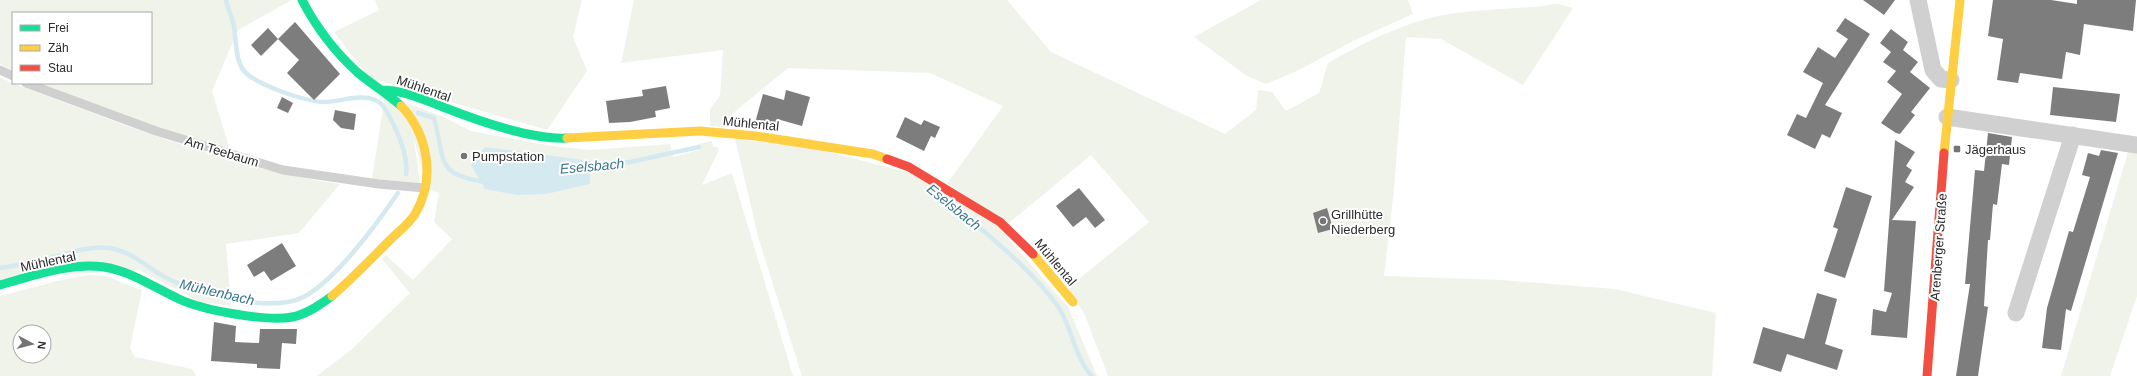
<svg xmlns="http://www.w3.org/2000/svg" width="2137" height="376" font-family="Arial,sans-serif">
  <style>
    .green { fill: #f0f3ea; fill-rule: evenodd }
    .water { fill: #d5e9f1 }
    .lines { fill: none; stroke-linecap: round; stroke-linejoin: round }
    .stream { stroke: #d5e9f1; stroke-width: 4.5 }
    .building { fill: #7d7d7d }
    .lane { stroke: #d0d0d0; stroke-width: 9 }
    .street { stroke: #d0d0d0; stroke-width: 17 }
    .fast { stroke: #16e098; stroke-width: 9 }
    .slow { stroke: #ffcf43; stroke-width: 9 }
    .jam { stroke: #f24e42; stroke-width: 9 }
    .poi-dot { fill: #757575; stroke: #fff; stroke-width: 1.5 }
    .labels { text-anchor: middle; stroke-width: 4; stroke-linejoin: round; paint-order: stroke }
    .street-label { font-size: 13px; fill: #2b2b2b; stroke: #fff }
    .poi-label { font-size: 13px; fill: #2b2b2b; stroke: #fff; text-anchor: start }
    .water-label { font-size: 14px; font-style: italic; fill: #38778f; stroke: #fff }
  </style>
  <rect width="100%" height="100%" fill="#fff"/>
  <!-- green -->
  <path class="green" d="M0,0H292L238,30L212,91L230,150L156,128L37,83H151V13H13V71L0,64Z
    M375,0H582L573,37L587,71L547,130L369,78L334,32L379,10Z
    M634,0H1007L1051,52L1225,134L1256,110L1258,90L1272,92L1286,111L1319,93L1328,63C1363,43 1403,23 1443,15C1473,10 1504,9 1534,7C1554,6 1551,0 1573,8L1523,85L1441,39L1406,37L1394,189L1384,276L1501,280L1615,289L1716,313L1712,376H1108L1084,313L1068,288L1149,222L1091,155L1009,223L947,184L1003,106L930,73L788,68L732,114L731,127L710,126V109L720,96L723,50L621,63Z
    M1261,0H1408L1413,14L1355,40L1297,71L1266,84L1247,76L1194,37Z
    M0,77L12,83C117,122 230,168 340,184L299,233L226,244L231,306L200,302L139,270L0,279Z
    M385,95L412,126L420,183L372,179Z
    M404,102L444,117L471,131L552,146L590,150L670,144L673,157L699,150L698,144L712,141L713,147H718L719,150L702,185L732,173L793,376H317L352,349L410,293L382,259L386,255L413,280L452,239L434,222L439,193L428,190ZM546,156L591,161L590,184Z
    M735,139L813,148L918,175L997,226L1068,307L1097,376H802L759,240Z
    M2129,149L2137,150V296L2110,376H2061Z
    M88,275L105,276L142,290L130,348L135,357L192,369L196,376H0V296L53,282ZM20,332H44V356H20Z"/>
  <!-- water -->
  <path class="water" d="M485,147L591,161L590,184L546,194L517,195L485,189L471,165Z"/>
  <g class="lines">
    <!-- stream -->
    <path class="stream" d="M226,0C228,9 232,17 234,26C236,39 235,56 242,68C251,84 307,102 325,102C341,102 363,92 379,102C387,108 392,122 396,130C402,143 408,160 406,174
      M418,113L434,118C446,161 434,175 487,182
      M586,166L630,162L699,147
      M957,208C992,239 1029,267 1057,305C1073,327 1073,356 1092,376
      M0,268C14,266 28,263 42,260C63,255 88,245 110,248C135,252 152,273 175,282C207,295 262,310 296,300C329,290 378,222 398,193"/>
  </g>
  <!-- building -->
  <path class="building" d="M1863,0H1895L1884,15Z
    M1993,0H2051L2077,4V0H2136L2133,31L2084,24L2080,55L2066,52L2062,79L2020,73L2018,83L1997,80L2003,39L1988,36Z
    M1845,18L1870,34L1825,105L1842,113L1830,138L1822,134L1815,149L1787,135L1797,114L1806,118L1823,83L1803,72L1818,47L1835,58L1848,39L1836,31Z
    M295,22L340,74L314,100L287,73L299,60L278,39Z
    M268,28L278,39L261,56L251,45Z
    M1891,29L1908,42L1903,50L1918,62L1910,72L1930,88L1911,112L1915,115L1900,134L1896,133L1881,123L1902,94L1887,82L1896,71L1883,62L1891,52L1880,43Z
    M666,86L670,108L655,111L656,117L630,122L609,123L606,101L643,96L642,90Z
    M2053,87L2120,94L2116,122L2050,115Z
    M786,90L810,97L802,126L777,119L775,126L755,123L763,94L784,100Z
    M282,97L293,103L288,113L277,108Z
    M335,110L356,114L354,130L341,128L333,120Z
    M905,117L921,125L924,120L940,127L935,138L931,136L924,151L896,137Z
    M1988,133L2012,137L2009,165L2002,164L1997,205L1993,204L1990,240H1988L1984,306L1988,307L1978,376H1956L1970,284H1965L1975,170L1984,171Z
    M1895,140L1915,152L1906,166L1912,170L1905,182L1914,187L1892,220L1916,221L1907,338L1871,335L1873,309L1886,312L1892,293L1884,291Z
    M2101,150L2118,153L2071,311L2066,309L2061,350L2042,348L2047,308L2069,231L2073,232L2090,177L2082,175L2088,153L2099,156Z
    M1846,187L1872,196L1845,278L1824,271L1838,229L1833,227Z
    M1079,188L1105,220L1095,228L1086,217L1073,227L1056,206Z
    M1327,208L1333,229L1318,233L1313,213Z
    M282,243L296,266L271,281L264,271L254,277L247,265Z
    M1817,293L1837,299L1825,344L1843,350L1837,370L1787,354L1781,372L1753,363L1763,327L1804,339Z
    M214,322L236,326L235,342L259,343L260,329H297L296,344L282,343L280,369L257,368V364L211,361Z"/>
  <g class="lines">
    <!-- lane -->
    <path class="lane" d="M0,70L13,76
      M26,83L156,131L283,170L379,184L425,188"/>
    <!-- street -->
    <path class="street" d="M1918,0L1933,70L1941,79L1951,80
      M1947,117L2137,145
      M2016,313L2073,135"/>
    <!-- fast -->
    <path class="fast" d="M302,0C316,27 334,51 357,72C371,84 387,93 401,106
      M381,90C403,90 422,99 443,107C476,120 532,140 567,138
      M0,285C33,276 69,262 104,267C131,271 155,288 179,299C202,310 267,322 292,317C307,314 320,305 332,296"/>
    <!-- slow -->
    <path class="slow" d="M567,138L700,131L756,136L873,154L887,159
      M1944,153L1960,0
      M1033,254L1073,302
      M332,296C353,278 371,259 390,240C398,232 409,224 415,214C436,179 428,134 401,106"/>
    <!-- jam -->
    <path class="jam" d="M887,159L909,167L1000,222L1033,254
      M1927,376L1944,153"/>
  </g>
  <!-- markers -->
  <g class="poi-dot">
    <rect x="1953" y="145" width="8" height="8" rx="2"/>
    <circle cx="464" cy="156" r="4"/>
    <circle cx="1323" cy="221" r="4"/>
  </g>
  <g class="labels">
    <!-- street labels -->
    <g class="street-label">
      <text transform="translate(424 88) rotate(19)" y="5">Mühlental</text>
      <text transform="translate(751 123) rotate(6)" y="5">Mühlental</text>
      <text transform="translate(222 151) rotate(17)" y="5">Am Teebaum</text>
      <text transform="translate(1938 247) rotate(-86)" y="5">Arenberger Straße</text>
      <text transform="translate(48 261) rotate(-12)" y="5">Mühlental</text>
      <text transform="translate(1056 262) rotate(50)" y="5">Mühlental</text>
    </g>
    <!-- poi labels -->
    <g class="poi-label">
      <text x="1965" y="154">Jägerhaus</text>
      <text x="472" y="161">Pumpstation</text>
      <text x="1331" y="219">Grillhütte<tspan x="1331" dy="15">Niederberg</tspan></text>
    </g>
    <!-- water labels -->
    <g class="water-label">
      <text transform="translate(592 166) rotate(-5)" y="5">Eselsbach</text>
      <text transform="translate(954 207) rotate(39)" y="5">Eselsbach</text>
      <text transform="translate(217 292) rotate(13)" y="5">Mühlenbach</text>
    </g>
  </g>
  <!-- legend -->
  <rect x="12" y="12" width="140" height="72" fill="#ffffff" stroke="#aaaaaa"/>
  <rect x="20" y="25" width="20" height="6" fill="#16e098" stroke="#aaaaaa"/>
  <text x="48" y="32" font-size="12" fill="#2b2b2b">Frei</text>
  <rect x="20" y="45" width="20" height="6" fill="#ffcf43" stroke="#aaaaaa"/>
  <text x="48" y="52" font-size="12" fill="#2b2b2b">Zäh</text>
  <rect x="20" y="65" width="20" height="6" fill="#f24e42" stroke="#aaaaaa"/>
  <text x="48" y="72" font-size="12" fill="#2b2b2b">Stau</text>
  <!-- north arrow -->
  <g transform="translate(32 344) rotate(97)"><circle r="19" fill="#ffffff" stroke="#aaaaaa"/>
  <path d="M0-3L7 15L0 10L-7 15Z" fill="#757575"/>
  <text y="-6" font-size="11" font-weight="bold" text-anchor="middle" fill="#2b2b2b">N</text>
  </g>
</svg>
